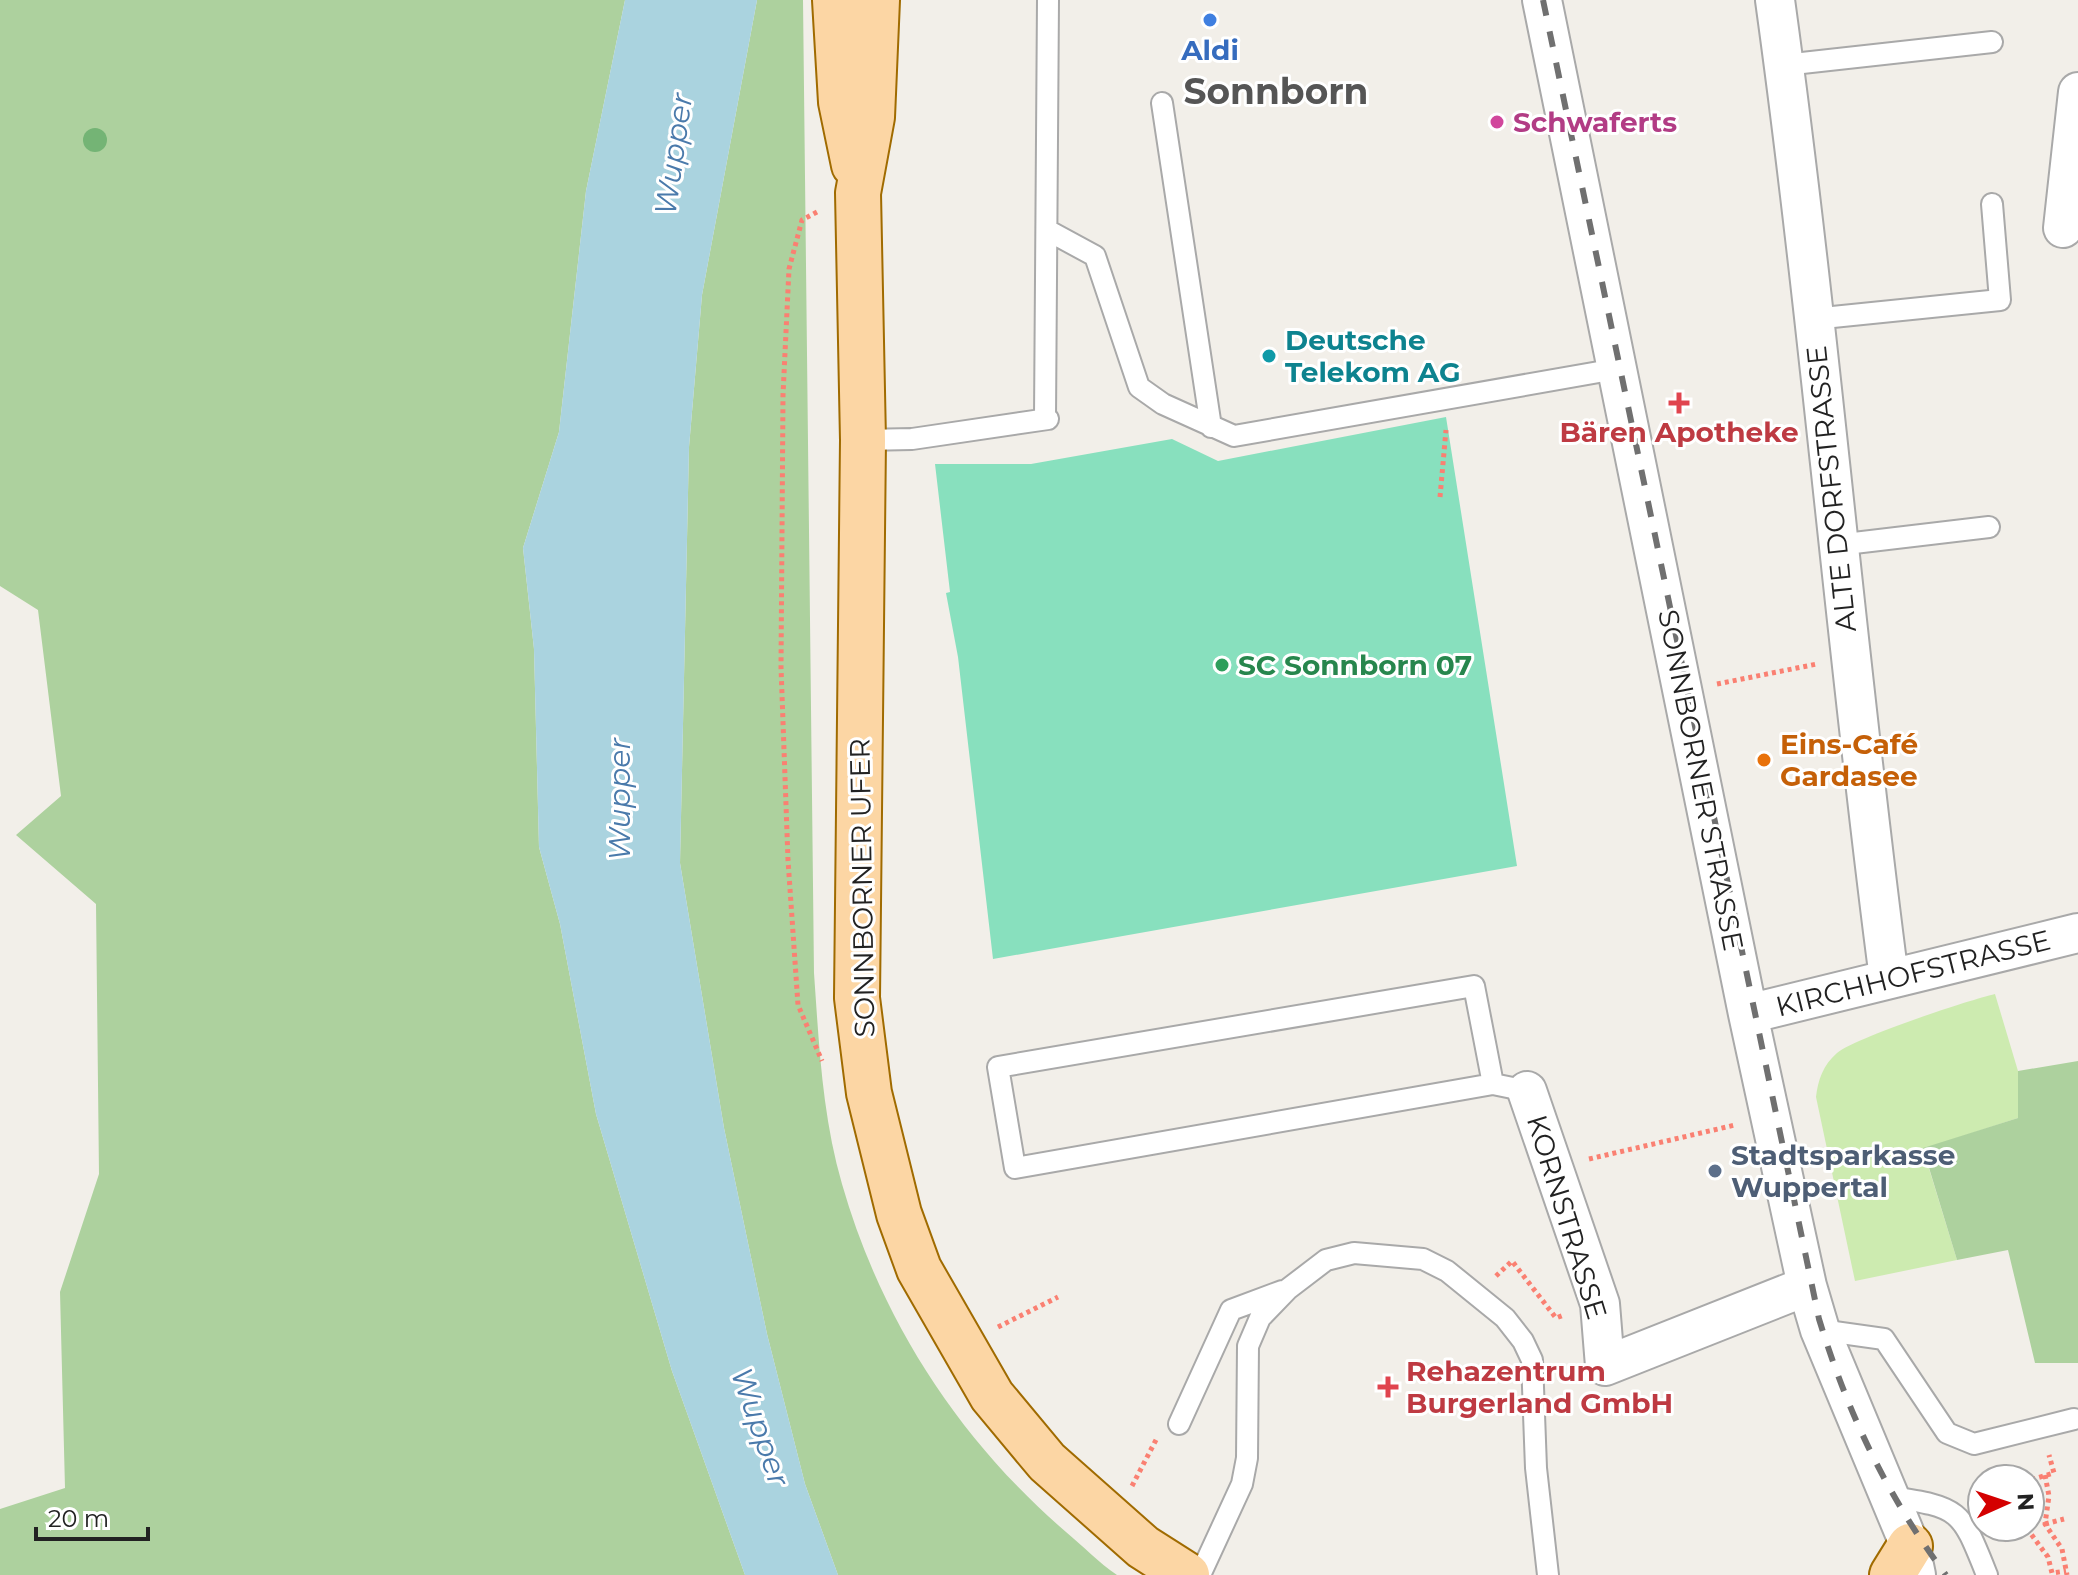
<svg xmlns="http://www.w3.org/2000/svg" width="2078" height="1575" font-family="Montserrat,sans-serif">
  <style>
    .grass { fill: #cdebb0 }
    .forest { fill: #add19e }
    .pitch { fill: #88e0be }
    .water { fill: #aad3df }
    .lines { fill: none; stroke-linecap: round; stroke-linejoin: round }
    .service-casing { stroke: #a9a9a9; stroke-width: 24 }
    .minor-casing { stroke: #a9a9a9; stroke-width: 42 }
    .primary-casing { stroke: #a06b00; stroke-width: 48 }
    .path { stroke: #fa8072; stroke-width: 5; stroke-dasharray: 4 4; stroke-linecap: butt }
    .service { stroke: #fff; stroke-width: 20 }
    .minor { stroke: #fff; stroke-width: 38 }
    .primary { stroke: #fcd6a4; stroke-width: 44 }
    .rail { stroke: #707070; stroke-width: 6; stroke-dasharray: 16 16; stroke-linecap: butt }
    .tree { fill: #74b475 }
    .shop-dot { fill: #3f7fe0; stroke: #fff; stroke-width: 3 }
    .hotel-dot { fill: #d1479c; stroke: #fff; stroke-width: 3 }
    .culture-dot { fill: #0f9aa8; stroke: #fff; stroke-width: 3 }
    .health-dot { fill: #e0444e; stroke: #fff; stroke-width: 3 }
    .leisure-dot { fill: #2e9e5b; stroke: #fff; stroke-width: 3 }
    .food-dot { fill: #e8710a; stroke: #fff; stroke-width: 3 }
    .service-dot { fill: #5c6f8a; stroke: #fff; stroke-width: 3 }
    .labels { text-anchor: middle; stroke-width: 6; stroke-linejoin: round; paint-order: stroke }
    .shop-label { font-size: 28px; font-weight: bold; fill: #366cbe; stroke: #fff }
    .hotel-label { font-size: 28px; font-weight: bold; fill: #b23c85; stroke: #fff; text-anchor: start }
    .culture-label { font-size: 28px; font-weight: bold; fill: #0d838f; stroke: #fff; text-anchor: start }
    .health-label { font-size: 28px; font-weight: bold; fill: #be3a42; stroke: #fff }
    .street-label { font-size: 28px; fill: #222; stroke: #fff }
    .leisure-label { font-size: 28px; font-weight: bold; fill: #27864d; stroke: #fff; text-anchor: start }
    .food-label { font-size: 28px; font-weight: bold; fill: #c56008; stroke: #fff; text-anchor: start }
    .service-label { font-size: 28px; font-weight: bold; fill: #4e5e75; stroke: #fff; text-anchor: start }
    .water-label { font-size: 30px; font-style: italic; fill: #4a7aab; stroke: #fff }
    .district-label { font-size: 36px; font-weight: bold; fill: #555; stroke: #fff }
  </style>
  <rect width="100%" height="100%" fill="#f2efe9"/>
  <!-- grass -->
  <path class="grass" d="M1995,994L2018,1071V1118L1923,1149L1957,1260L1855,1281L1816,1097C1818,1080 1823,1065 1837,1053C1857,1037 1966,1001 1995,994Z"/>
  <!-- forest -->
  <path class="forest" d="M0,0H625L586,191L559,432L523,548L534,649L539,847L560,924L596,1114L672,1371L745,1575H0V1509L65,1488L60,1292L99,1174L96,904L16,835L61,796L38,610L0,586Z
    M757,0H803L814,973C819,1043 822,1115 842,1184C881,1320 959,1440 1066,1532C1083,1546 1099,1563 1117,1575H838L805,1484L767,1334L724,1128L680,863L689,447L702,295Z
    M2078,1061V1363H2035L2008,1250L1957,1260L1923,1148L2018,1118V1071Z"/>
  <!-- pitch -->
  <path class="pitch" d="M1446,417L1517,866L993,959L958,657L946,593L950,592L935,464H1031L1172,439L1218,461Z"/>
  <!-- water -->
  <path class="water" d="M625,0H757L702,295L689,447L680,863L724,1128L767,1334L805,1484L838,1575H745L672,1371L596,1114L560,924L539,847L534,649L523,548L559,432L586,191Z"/>
  <g class="lines">
    <defs>
      <path id="service" d="M1784,65L1992,42
        M1162,103L1211,427
        M1047,230L1095,256L1139,387L1163,404L1234,436L1616,369
        M1813,319L2000,300L1992,204
        M1045,418L1048,0
        M863,440L912,439L1048,419
        M1837,545L1989,527
        M1493,1084L1474,986L998,1067L1015,1168L1493,1084L1527,1091
        M1820,1330L1884,1339L1947,1433L1974,1444L2074,1419
        M1179,1424L1231,1310L1282,1291
        M1890,1497C1961,1507 1961,1510 1987,1575
        M1200,1575L1242,1484L1247,1458L1248,1346L1260,1318L1288,1289L1326,1260L1354,1253L1423,1259L1447,1271L1505,1318L1523,1341L1532,1360L1536,1468L1548,1575"/>
      <path id="minor" d="M1542,0L1748,1014L1807,1286L1820,1330L1910,1546L1916,1575
        M1775,0C1820,325 1846,652 1889,978
        M2063,228L2078,92
        M1748,1014L2078,933
        M1527,1091L1600,1304L1605,1366L1807,1286"/>
      <path id="primary" d="M835,0L841,102L854,165
        M877,0L872,117L858,193L863,440L857,998L869,1093L899,1214L919,1269L992,1396L1047,1462L1143,1547L1187,1575
        M1892,1575L1910,1546"/>
    </defs>
    <!-- service casing -->
    <use href="#service" class="service-casing"/>
    <!-- minor casing -->
    <use href="#minor" class="minor-casing"/>
    <!-- primary casing -->
    <use href="#primary" class="primary-casing"/>
    <!-- path -->
    <path class="path" d="M817,212L802,220L789,269L783,395L781,667L788,860L798,1005L822,1061
      M1440,497L1446,430
      M1717,684L1817,664
      M1589,1159L1735,1125
      M1496,1276L1512,1261L1556,1318L1564,1315
      M998,1327L1058,1297
      M2045,1475L2049,1496L2045,1524L2062,1549L2067,1575
      M1132,1486L1157,1438
      M2030,1518L2033,1499L2030,1480L2054,1473L2049,1455
      M2045,1524L2064,1519
      M2004,1540L2028,1530L2048,1557L2052,1573L2066,1571"/>
    <!-- service -->
    <use href="#service" class="service"/>
    <!-- minor -->
    <use href="#minor" class="minor"/>
    <!-- primary -->
    <use href="#primary" class="primary"/>
    <!-- rail -->
    <path class="rail" d="M1543,0L1819,1319C1848,1414 1887,1496 1946,1575"/>
  </g>
  <!-- trees -->
  <circle class="tree" cx="95" cy="140" r="12"/>
  <!-- markers -->
  <circle class="shop-dot" cx="1210" cy="20" r="8"/>
  <circle class="hotel-dot" cx="1497" cy="122" r="8"/>
  <circle class="culture-dot" cx="1269" cy="356" r="8"/>
  <g class="health-dot">
    <path d="M1675 391h8v8h8v8h-8v8h-8v-8h-8v-8h8z"/>
    <path d="M1384 1375h8v8h8v8h-8v8h-8v-8h-8v-8h8z"/>
  </g>
  <circle class="leisure-dot" cx="1222" cy="665" r="8"/>
  <circle class="food-dot" cx="1764" cy="760" r="8"/>
  <circle class="service-dot" cx="1715" cy="1171" r="8"/>
  <g class="labels">
    <!-- shop labels -->
    <g class="shop-label">
      <text x="1210" y="60">Aldi</text>
    </g>
    <!-- hotel labels -->
    <g class="hotel-label">
      <text x="1513" y="132">Schwaferts</text>
    </g>
    <!-- culture labels -->
    <g class="culture-label">
      <text x="1285" y="350">Deutsche<tspan x="1285" dy="32">Telekom AG</tspan></text>
    </g>
    <!-- health labels -->
    <g class="health-label">
      <text x="1679" y="442">Bären Apotheke</text>
      <text x="1406" y="1381" text-anchor="start">Rehazentrum<tspan x="1406" dy="32">Burgerland GmbH</tspan></text>
    </g>
    <!-- street labels -->
    <g class="street-label">
      <text transform="translate(1831 489) rotate(-96)" y="10">ALTE DORFSTRASSE</text>
      <text transform="translate(1701 780) rotate(79)" y="10">SONNBORNER STRASSE</text>
      <text transform="translate(862 888) rotate(-91)" y="10">SONNBORNER UFER</text>
      <text transform="translate(1913 973) rotate(-14)" y="10">KIRCHHOFSTRASSE</text>
      <text transform="translate(1567 1217) rotate(73)" y="10">KORNSTRASSE</text>
    </g>
    <!-- leisure labels -->
    <g class="leisure-label">
      <text x="1238" y="675">SC Sonnborn 07</text>
    </g>
    <!-- food labels -->
    <g class="food-label">
      <text x="1780" y="754">Eins-Café<tspan x="1780" dy="32">Gardasee</tspan></text>
    </g>
    <!-- service labels -->
    <g class="service-label">
      <text x="1731" y="1165">Stadtsparkasse<tspan x="1731" dy="32">Wuppertal</tspan></text>
    </g>
    <!-- water labels -->
    <g class="water-label">
      <text transform="translate(674 154) rotate(-82)" y="10">Wupper</text>
      <text transform="translate(620 799) rotate(-90)" y="10">Wupper</text>
      <text transform="translate(760 1427) rotate(71)" y="10">Wupper</text>
    </g>
    <!-- district labels -->
    <g class="district-label">
      <text x="1276" y="104">Sonnborn</text>
    </g>
  </g>
  <!-- north arrow -->
  <g transform="translate(2006 1503) rotate(87)"><circle r="38" fill="#ffffff" stroke="#a7a7a7" stroke-width="2"/>
  <path d="M0-6L14 30L0 20L-14 30Z" fill="#d40000"/>
  <text y="-12" font-size="22" font-weight="bold" text-anchor="middle" fill="#222222">N</text>
  </g>
  <!-- scale -->
  <path d="M36 1527v12h112v-12" fill="none" stroke="#222222" stroke-width="4"/>
  <text x="48" y="1527" font-size="24" fill="#222222" stroke="#ffffff" stroke-width="6" paint-order="stroke">20 m</text>
</svg>
